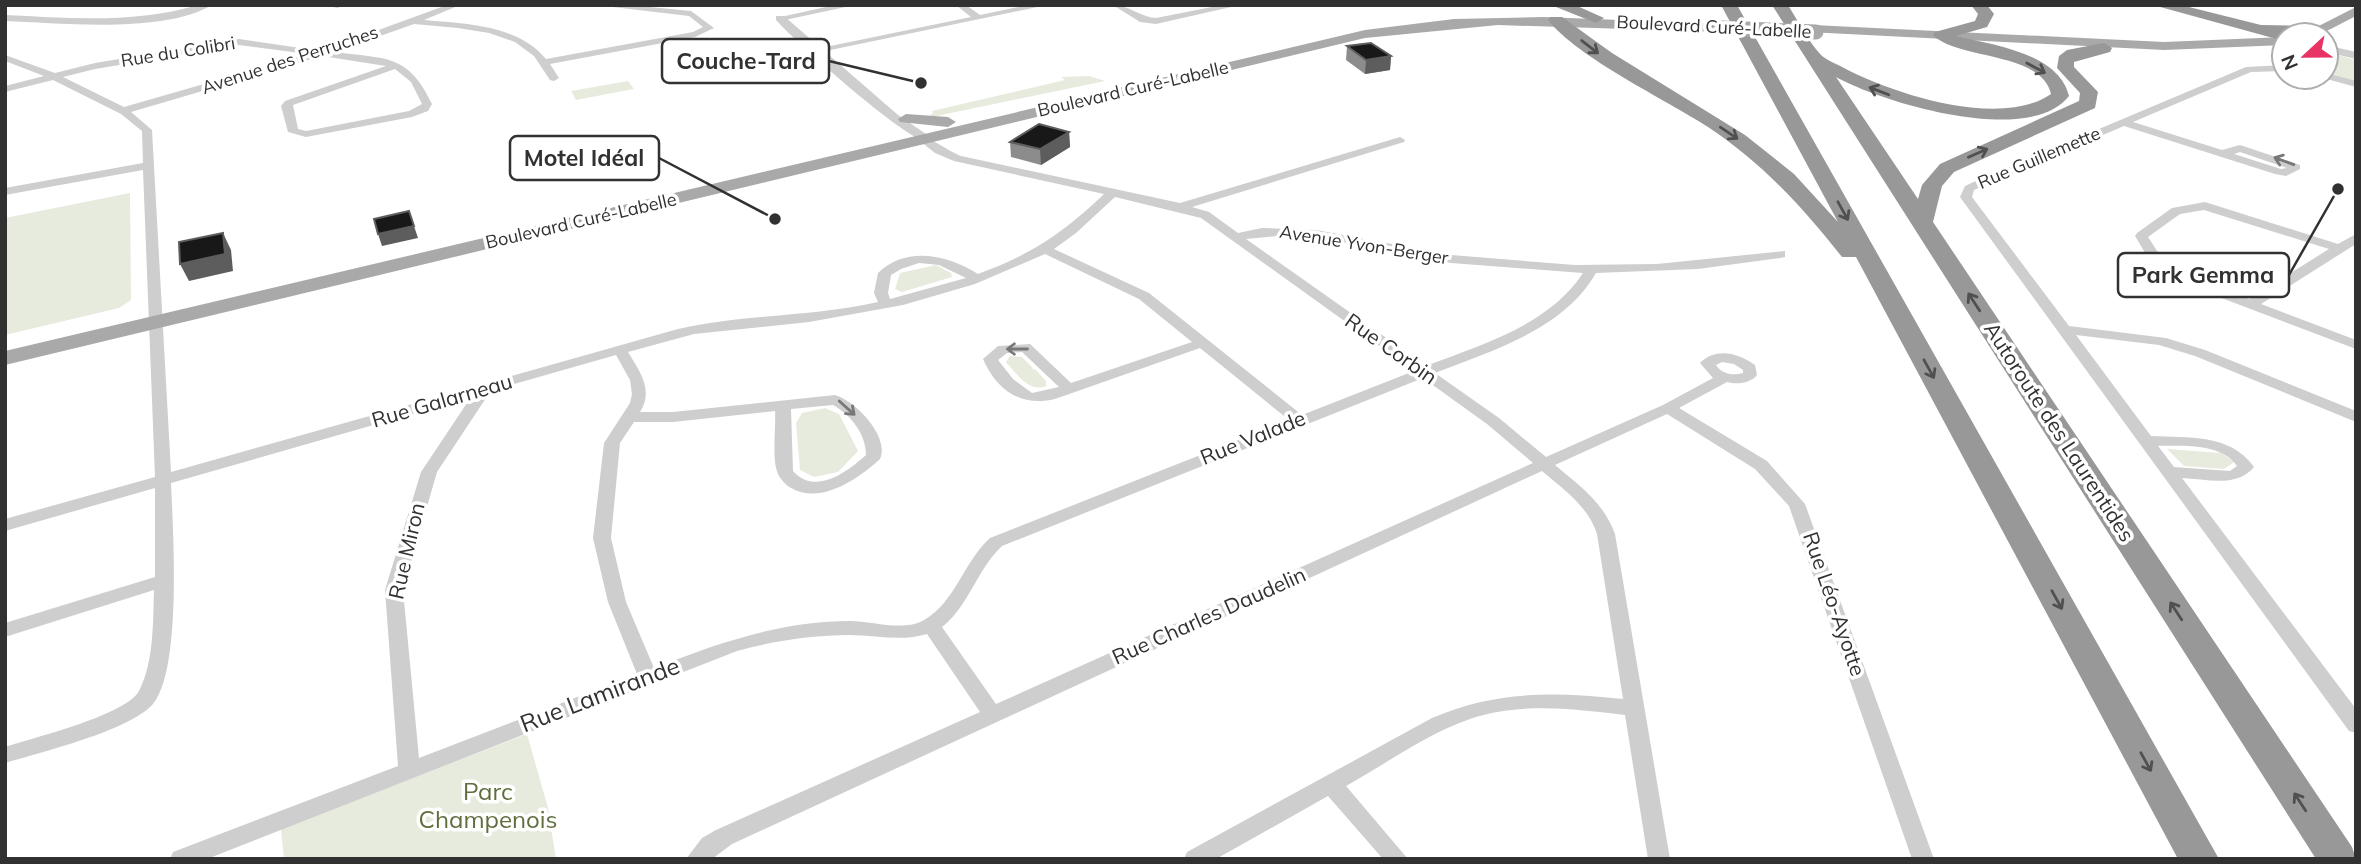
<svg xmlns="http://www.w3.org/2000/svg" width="2361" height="864" font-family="Mulish,sans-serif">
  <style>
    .green { fill: #e7ebdd }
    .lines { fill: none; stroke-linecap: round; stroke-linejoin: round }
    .minor { fill: #cecece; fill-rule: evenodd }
    .tertiary { fill: #cecece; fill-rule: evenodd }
    .primary { fill: #a9a9a9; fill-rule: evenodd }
    .motorway { fill: #989898; fill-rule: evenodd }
    .primary-bridge { stroke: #a9a9a9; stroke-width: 15 }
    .wall { fill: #8c8c8c }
    .shaded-wall { fill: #5d5d5d }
    .building { fill: #181818; stroke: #5d5d5d; stroke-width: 2 }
    .oneway { stroke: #505050 }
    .oneway2 { stroke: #787878 }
    .labels { text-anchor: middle; stroke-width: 7; stroke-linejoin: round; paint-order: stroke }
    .far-street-label { font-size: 18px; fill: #313131; stroke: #fff }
    .street-label { font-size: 21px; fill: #313131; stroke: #fff }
    .near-street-label { font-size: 24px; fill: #313131; stroke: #fff }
    .near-park-label { font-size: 24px; fill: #5e6e3d; stroke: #fff }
    .leader { fill: none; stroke: #313131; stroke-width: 2.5 }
    .callout-dot { fill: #313131; stroke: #fff; stroke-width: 2.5 }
    .callout { fill: #fff; stroke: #313131; stroke-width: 2.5 }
    .callout-label { font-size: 23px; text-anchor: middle; font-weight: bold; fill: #313131 }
  </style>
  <rect width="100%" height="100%" fill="#fff"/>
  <!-- green -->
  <path class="green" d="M2326,52L2356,60V82L2326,74Z
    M1089,76L1105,81L927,118L933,113L932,111L1065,80L1061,77Z
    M628,81L634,89L576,100L571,91Z
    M130,193L131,300L119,308L5,335V218Z
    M936,265L951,273L952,277L902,292L895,289L900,273Z
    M1010,356L1022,357L1033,368L1032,370L1035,369L1046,381V386C1029,393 1017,374 1006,362Z
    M825,408L839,414L858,451L838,472L814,477L800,470L796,423L802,413Z
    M2167,449L2221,453L2234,462L2224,469L2184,466Z
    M527,734L548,808L556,859H284L281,829Z"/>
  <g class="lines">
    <!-- minor -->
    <path class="minor" d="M198,5H212C163,34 61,23 5,21V15C70,18 134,24 198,5Z
      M322,5H342L338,8Z
      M447,5H460L424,20C466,24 517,24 546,59L693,32L703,27L689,16L596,5H629L691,11L714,28L695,37L550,64L559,78L554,81L550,80L534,56L515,42L489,33L458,28L414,24L335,52C385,59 408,53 432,104L428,111L412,117L306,137L288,132L281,106L285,101L386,66L322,56L131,112L152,130L171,472L678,329C744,314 812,317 878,302L874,293L878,273C906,245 949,255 978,274C1032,254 1062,234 1104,194L954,161L935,153L920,141V137C929,136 950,152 961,156L1180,203L1400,137L1405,140L1404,142L1192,207L1209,212L1238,233L1262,228L1316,230L1451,255L1575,265L1657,264L1785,251V257L1780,258L1698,269L1596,273C1563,330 1493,350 1435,373L1499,418L1546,457L1663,405L1713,378L1700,363C1716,347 1738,353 1755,365L1757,375C1751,383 1737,385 1727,382L1679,408L1767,461L1805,504L1934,859H1912L1789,506L1755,469L1667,414L1555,465C1580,486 1604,503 1615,534L1670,859H1648L1625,715C1574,709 1519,702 1470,719C1426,734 1386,764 1346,786L1408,859H1383L1328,796L1216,859H1184L1187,852L1432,718C1497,690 1554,692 1623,699L1597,534C1588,506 1564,490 1542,471L732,844L712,859H686L702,838L716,830L980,712L927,634C901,642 877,635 850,635C812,635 773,641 737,651L207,859H170L173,852L398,766L385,590L421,472L471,397L171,483C173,530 182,669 153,704C129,731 41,752 5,763V747C33,738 126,715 139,691C154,662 153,622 154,590L5,637V623L155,577V488L5,531V519L155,477L143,170L5,195V188L143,163L142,131L121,114L53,80L5,92V86L44,76L5,61V55L55,73L95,63L239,39L321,51ZM239,45L308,54L124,107L63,77L95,69ZM395,69L411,82L422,104L409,111L306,131L298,129L293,105ZM1115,197L1201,218L1414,371L1302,415L1149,293L1054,249L1076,233ZM1288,235L1343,242L1451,263L1583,273C1548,326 1482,344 1426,366L1246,239ZM1045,254L1139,299L1192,342L1071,383L1030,344L998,346L983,359C997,391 1021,407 1055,399L1200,348L1289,420L990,538C964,561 955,603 924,620C903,632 873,621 850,621C781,621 718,643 654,668L626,602L611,538L620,443L634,422H673L775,411C776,427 772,457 777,471C778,477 786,485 791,488C821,505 858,479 880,459C890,437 856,401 835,395L673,412H640C654,390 640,372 628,352L694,334L809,322L903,305L975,284ZM919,263L939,265L966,278L890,299L888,293L891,275L901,269ZM1022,352L1059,387L1032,393L1013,379L998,360L1007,353ZM616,355L630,380L632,394L630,403L604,443L593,538L608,602L637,674L419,758L403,590L437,472L486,398V392ZM1722,362L1734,364L1743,370V373C1732,376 1722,374 1716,365ZM1423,378L1487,424L1533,463L996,704L942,627C969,606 977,569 1002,546ZM833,405C851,415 866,434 866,455C847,472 815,496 793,471L791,409Z
      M835,5H855L780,21L776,18Z
      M956,5H966L980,15L1028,5H1047L816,53L811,50L971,17Z
      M1113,5C1129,5 1140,17 1156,18L1222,5H1240L1156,24L1140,22Z
      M2284,65V71L2251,72L2133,122L2222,150L2240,145L2300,165V169L2286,176L2275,174L2124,126L1974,190L1972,197L2069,326L2166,338L2205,350L2356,411V422L2195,356L2159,345L2076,335L2151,436C2188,438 2230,433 2254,467C2237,488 2207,479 2182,478L2356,709V733L2349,731L1960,197L1965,186L1978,180L2246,67ZM2240,152L2287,168L2281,169L2234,154ZM2158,446C2183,446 2221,443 2237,466L2230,471L2174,467Z
      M2326,73L2356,81V87L2323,78L2326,77Z
      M2205,202L2338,244L2356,234V244L2261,304L2356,340V349L2169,278L2153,266L2135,236L2137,233L2172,208ZM2204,210L2329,249L2249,299L2179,272L2163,260L2148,237L2180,214Z"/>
    <!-- tertiary -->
    <path class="tertiary" d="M776,16H784L898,115L929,136V142C911,145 793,40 776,20Z
      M2326,45L2356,52V59L2326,52Z"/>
    <!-- primary -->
    <path class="primary" d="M2356,7V16L2319,35H2301Z
      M1543,17L1722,24L1729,28L1722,32L1498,25L1365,38L5,365V351L1365,30L1454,19Z
      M1813,25L2164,42L2284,37V45L2164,50L1808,32V26Z
      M906,114L948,117L956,122L948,127L900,122L898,119Z"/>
    <!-- motorway -->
    <path class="motorway" d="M1551,5H1575L1604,18L1596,23Z
      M1721,5H1737L2219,859H2178L1856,257H1842C1802,206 1762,163 1708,127C1665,99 1578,58 1548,20L1550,17H1562L1612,53L1745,135L1794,174L1838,222Z
      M1772,5H1788C1798,21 1808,41 1821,55C1826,60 1837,64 1844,68C1893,94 2001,129 2051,94C2041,51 1957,60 1933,35L1935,32L1975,21L1978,14L1971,5H1987L1994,14L1987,27L1956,36C1993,45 2059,53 2069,96C2030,147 1883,103 1836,77L1918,199L1922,185L1940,164L2079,101L2080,93L2057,68L2059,56L2067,50L2104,43L2112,48L2110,52L2074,62V67L2098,92L2095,108L1954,172L1942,186L1933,222L2352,847L2356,859H2316Z
      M2153,5H2181L2261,25L2316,26L2324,31L2320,35H2284V41Z"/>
    <!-- primary-bridge -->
    <path class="primary-bridge" d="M1722,28L1816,32"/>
  </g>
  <!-- wall -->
  <path class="wall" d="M1347,46L1391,56L1390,70L1365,74L1346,60Z
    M1069,132L1070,147L1041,165L1011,157L1010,142Z"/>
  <!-- shaded-wall -->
  <path class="shaded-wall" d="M1391,56L1390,70L1365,74L1366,60Z
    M1069,132L1070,147L1041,165L1040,149Z
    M409,211L418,238L382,246L378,234Z
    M223,233L231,250L233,271L189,281L180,264Z"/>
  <!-- building -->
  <path class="building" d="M1371,43L1391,56L1366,60L1347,46Z
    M1039,124L1069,132L1040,149L1010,142Z
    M409,211L414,226L378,234L374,219Z
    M223,233L225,254L180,264L179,242Z"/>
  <!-- one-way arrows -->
  <defs><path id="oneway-shaft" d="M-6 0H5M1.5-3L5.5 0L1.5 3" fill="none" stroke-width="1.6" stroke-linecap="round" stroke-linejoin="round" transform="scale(1.75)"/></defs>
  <g class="oneway">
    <use href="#oneway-shaft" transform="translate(1590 47) rotate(38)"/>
    <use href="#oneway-shaft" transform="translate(2036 68) rotate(28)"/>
    <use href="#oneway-shaft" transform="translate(1879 91) rotate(-159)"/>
    <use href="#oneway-shaft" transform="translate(1729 133) rotate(34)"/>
    <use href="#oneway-shaft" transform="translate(1978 153) rotate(-24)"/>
    <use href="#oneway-shaft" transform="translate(1843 211) rotate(61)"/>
    <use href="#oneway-shaft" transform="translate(1974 302) rotate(-123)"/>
    <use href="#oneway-shaft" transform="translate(1929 369) rotate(61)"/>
    <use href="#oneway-shaft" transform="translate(2057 600) rotate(61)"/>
    <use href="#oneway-shaft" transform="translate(2176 611) rotate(-123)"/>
    <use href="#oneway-shaft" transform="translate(2146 762) rotate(61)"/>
    <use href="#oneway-shaft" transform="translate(2300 802) rotate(-123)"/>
  </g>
  <g class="oneway2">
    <use href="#oneway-shaft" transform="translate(2284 161) rotate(-160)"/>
    <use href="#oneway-shaft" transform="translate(1017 349) rotate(-180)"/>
    <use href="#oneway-shaft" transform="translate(847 408) rotate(42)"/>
  </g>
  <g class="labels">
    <!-- far-street labels -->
    <g class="far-street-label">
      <text transform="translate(1714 27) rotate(3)" y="6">Boulevard Curé-Labelle</text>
      <text transform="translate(178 52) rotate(-9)" y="6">Rue du Colibri</text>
      <text transform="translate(290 60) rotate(-18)" y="6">Avenue des Perruches</text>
      <text transform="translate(1133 89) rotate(-13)" y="6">Boulevard Curé-Labelle</text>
      <text transform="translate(2039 158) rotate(-23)" y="6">Rue Guillemette</text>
      <text transform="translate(581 221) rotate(-13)" y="6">Boulevard Curé-Labelle</text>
      <text transform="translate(1364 245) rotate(9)" y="6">Avenue Yvon-Berger</text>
    </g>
    <!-- street labels -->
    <g class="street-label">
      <text transform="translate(1391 349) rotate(35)" y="7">Rue Corbin</text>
      <text transform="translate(442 401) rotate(-16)" y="7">Rue Galarneau</text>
      <text transform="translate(2059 432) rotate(57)" y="7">Autoroute des Laurentides</text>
      <text transform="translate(1253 438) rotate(-22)" y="7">Rue Valade</text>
      <text transform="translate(407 551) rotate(-77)" y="7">Rue Miron</text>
      <text transform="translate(1834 604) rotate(71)" y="7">Rue Léo-Ayotte</text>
      <text transform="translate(1209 616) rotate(-24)" y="7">Rue Charles Daudelin</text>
    </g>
    <!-- near-street labels -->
    <g class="near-street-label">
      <text transform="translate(600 695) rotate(-21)" y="8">Rue Lamirande</text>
    </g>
    <!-- near-park labels -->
    <g class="near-park-label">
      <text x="488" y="800">Parc<tspan x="488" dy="28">Champenois</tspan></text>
    </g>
  </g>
  <!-- callouts -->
  <path class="leader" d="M921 83L829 61M775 219L659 158M2338 189L2289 275"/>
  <g class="callout-dot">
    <circle cx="921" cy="83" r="7"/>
    <circle cx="775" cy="219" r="7"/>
    <circle cx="2338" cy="189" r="7"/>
  </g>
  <g class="callout">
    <rect x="662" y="39" width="167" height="44" rx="7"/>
    <rect x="510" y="136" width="149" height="44" rx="7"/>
    <rect x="2118" y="253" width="171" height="44" rx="7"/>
  </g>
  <g class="callout-label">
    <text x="746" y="69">Couche-Tard</text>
    <text x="584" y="166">Motel Idéal</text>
    <text x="2203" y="283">Park Gemma</text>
  </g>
  <!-- border -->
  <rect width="2361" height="864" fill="none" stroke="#313131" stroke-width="14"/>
  <!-- north arrow -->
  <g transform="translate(2305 56) rotate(248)"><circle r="33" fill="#ffffff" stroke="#adadad" stroke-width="2"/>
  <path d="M0-5L12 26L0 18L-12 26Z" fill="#e73464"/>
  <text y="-10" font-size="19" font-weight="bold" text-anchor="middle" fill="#313131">N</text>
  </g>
</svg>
